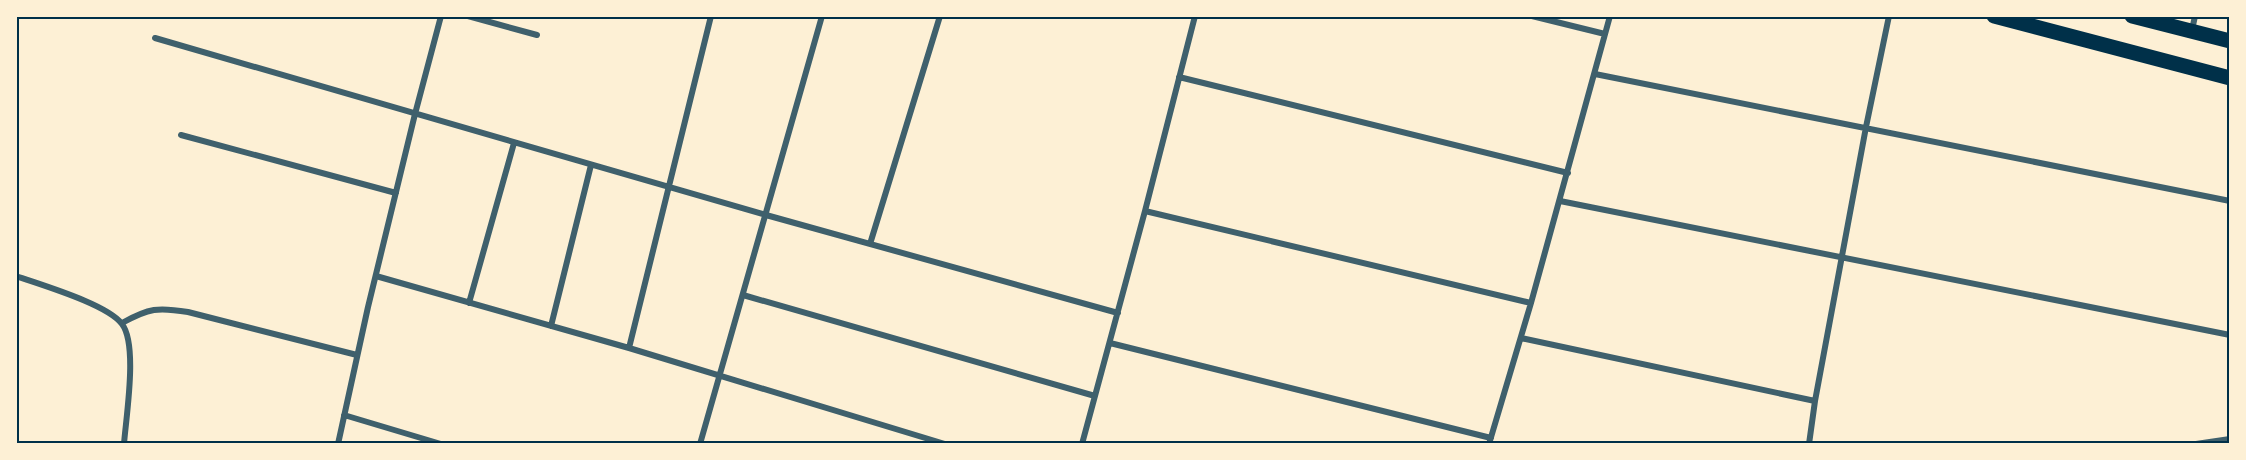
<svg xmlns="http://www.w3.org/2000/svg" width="2246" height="460" font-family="Lora,serif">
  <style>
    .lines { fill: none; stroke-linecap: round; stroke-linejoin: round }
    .minor { stroke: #3f606c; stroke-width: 6 }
    .primary { stroke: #003049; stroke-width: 15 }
    .neatline { fill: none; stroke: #003049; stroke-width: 2 }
  </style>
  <rect width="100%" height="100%" fill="#fdf0d5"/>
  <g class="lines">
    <!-- minor -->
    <path class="minor" d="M468,16L537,35
      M1532,16L1605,34
      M2192,30L2195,16
      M155,38L766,215L1118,313
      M1595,74L2230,201
      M1179,77L1568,173
      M181,135L396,193
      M1560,201L2230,335
      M1145,211L1531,303
      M870,244L940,16
      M16,276C41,285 107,304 122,324C138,345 126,417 124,444
      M376,276L629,348L945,444
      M743,295L1095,396
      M469,303L514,143
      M122,323C149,308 158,307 188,312L357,355
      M551,326L591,165
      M1521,338L1815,401
      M1110,343L1491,438
      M629,348L711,16
      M344,415L441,444
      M338,444L368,307L415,114L441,16
      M700,444L822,16
      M1082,444L1145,211L1195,16
      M1489,444L1531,303L1610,16
      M1809,444L1815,401L1866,127L1889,16
      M2196,444L2230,439"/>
    <!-- primary -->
    <path class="primary" d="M1994,16L2230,78
      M2132,16L2230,41"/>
  </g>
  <!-- border -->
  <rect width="2246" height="460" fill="none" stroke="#fdf0d5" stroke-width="36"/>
  <rect x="18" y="18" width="2210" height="424" class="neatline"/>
</svg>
